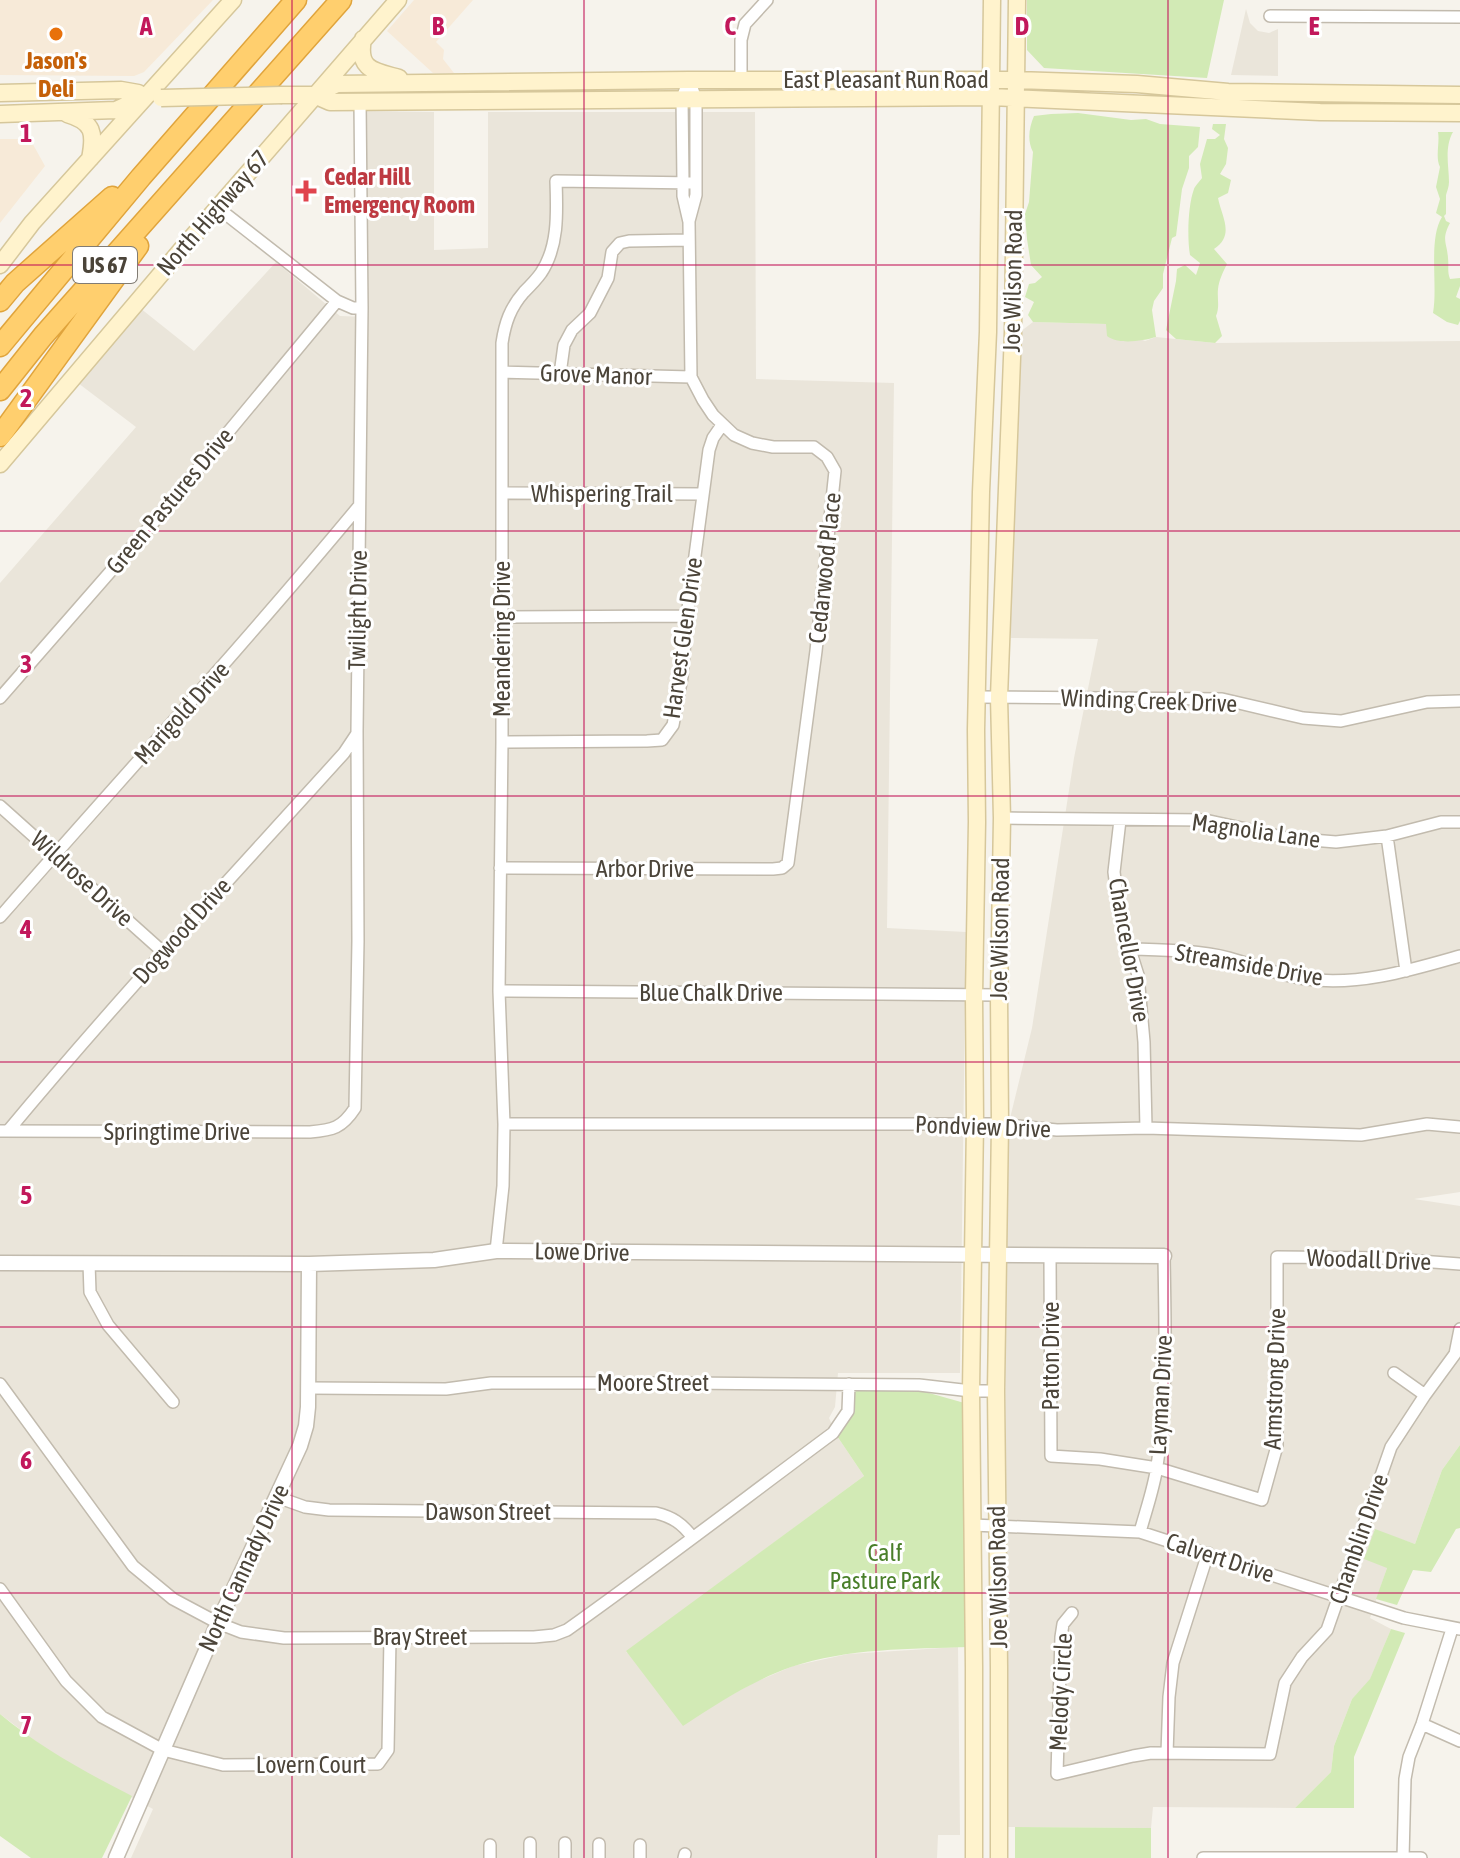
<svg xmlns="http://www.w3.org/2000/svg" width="1460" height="1858" font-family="'Asap Condensed',sans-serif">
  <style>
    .residential { fill: #eae5da }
    .commercial { fill: #f7ead8 }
    .green { fill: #d2eab5 }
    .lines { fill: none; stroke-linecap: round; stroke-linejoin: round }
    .minor-casing { stroke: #c2bbae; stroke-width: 14 }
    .tertiary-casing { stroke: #c2bbae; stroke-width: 17 }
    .secondary-casing { stroke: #d6c79b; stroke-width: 19 }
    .motorway-casing { stroke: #e0a43c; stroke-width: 23 }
    .minor { stroke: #fff; stroke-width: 11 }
    .tertiary { stroke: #fff; stroke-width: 14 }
    .secondary { stroke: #fff3cd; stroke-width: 16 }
    .motorway { stroke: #ffcf6e; stroke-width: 20 }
    .secondary-bridge-casing { stroke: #d6c79b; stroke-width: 19; stroke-linecap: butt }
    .secondary-bridge { stroke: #fff3cd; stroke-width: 16 }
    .grid { fill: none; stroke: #c2185b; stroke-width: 2; stroke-opacity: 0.55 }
    .food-dot { fill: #e8710a; stroke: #fff; stroke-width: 3 }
    .health-dot { fill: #e0444e; stroke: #fff; stroke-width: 3 }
    .labels { text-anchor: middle; stroke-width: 6; stroke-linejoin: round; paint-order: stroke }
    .shield { fill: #fff; stroke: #817c74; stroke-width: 2 }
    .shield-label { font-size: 22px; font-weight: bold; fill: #4b4439 }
    .food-label { font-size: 24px; font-weight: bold; fill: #c56008; stroke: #fff }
    .street-label { font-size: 24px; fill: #4b4439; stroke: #fff }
    .health-label { font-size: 24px; font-weight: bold; fill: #be3a42; stroke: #fff; text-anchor: start }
    .park-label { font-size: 24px; fill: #4a7f2a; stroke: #fff }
    .grid-label { font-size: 26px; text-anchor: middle; font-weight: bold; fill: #c2185b; stroke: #fff; stroke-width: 6; stroke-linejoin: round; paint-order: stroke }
  </style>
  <rect width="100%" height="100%" fill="#f6f3ec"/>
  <!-- residential -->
  <path class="residential" d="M1246,9L1250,23L1258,31L1269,33L1278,29V76L1231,75Z
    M367,111L434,112V250L488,248V112H755L756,379L894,383L887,928L966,932L960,1373H838L835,1407L829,1418L837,1436L864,1476L626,1652L719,1702L753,1683L793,1666L848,1654L958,1647L960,1835H938L937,1858H131L153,1809L73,1766L46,1749L0,1714V583L136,427L78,383L140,308L194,351L276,262L340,316L366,317Z
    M1033,322L1106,324L1145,341L1156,337L1215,343L1460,341V1192L1414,1199L1460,1206V1445L1442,1470L1415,1544L1374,1530L1387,1568L1370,1618L1391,1629L1370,1680L1352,1699L1334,1746L1331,1772L1295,1808L1153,1807L1151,1828L1008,1827L1004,1143L1032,1028L1074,758L1098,639L1011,638V516L1020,332Z"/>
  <!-- commercial -->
  <path class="commercial" d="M0,0H213L144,72L134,76L0,75Z
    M414,0H473L436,42L444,50L443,59L454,73H433L387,31Z
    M0,139H30L45,166L0,223Z"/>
  <!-- green -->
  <path class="green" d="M1027,0H1224L1207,78L1044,68L1027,50Z
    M1078,113L1131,120L1146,119L1160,124L1200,127L1198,147L1189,156V168L1182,189L1176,236L1172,238L1163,274V288L1154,301L1152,310L1156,337C1142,341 1119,345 1107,336L1106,324L1033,322L1028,315L1034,302L1025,297L1029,284L1035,283L1042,277L1031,265L1027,239L1025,214L1029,202L1033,152C1027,140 1029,128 1034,116L1051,114Z
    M1213,124H1226L1224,139L1228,148L1226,164L1220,174L1231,180L1228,193L1218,198C1222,218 1235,235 1214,249L1227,264C1223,272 1219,280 1218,289C1217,299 1220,306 1216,316L1222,336L1215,343L1176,339L1166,330L1176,281L1177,269L1185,265L1196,275L1200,263L1190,255C1187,238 1188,205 1194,189C1195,186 1200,181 1202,178L1200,164L1207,139H1215L1220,135L1212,129Z
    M1438,132H1453C1444,148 1449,166 1449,182C1449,187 1447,191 1446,195C1446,201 1446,208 1446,214L1444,216L1446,221L1450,223C1441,240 1447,242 1448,258C1449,267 1447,271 1450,279L1460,278V286L1456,297L1460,299V321L1458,325L1447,322L1433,313C1438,286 1428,239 1442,217L1436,213L1440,199L1436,187L1440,167C1435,157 1440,143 1438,132Z
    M859,1388L915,1389L968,1404L969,1647C910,1649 848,1648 791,1667C752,1681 718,1703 683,1726L626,1651L864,1476L837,1436L854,1393Z
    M1460,1445V1528L1456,1529L1431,1572L1413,1570L1397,1605L1376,1599L1387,1568L1364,1559L1375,1529L1415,1544L1442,1470Z
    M1391,1629L1405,1633L1354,1757V1808H1295L1331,1772L1334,1746L1352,1699L1370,1679Z
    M0,1714C41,1748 85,1772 132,1796L102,1858H31L0,1836Z
    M1015,1827L1151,1828V1858H1015Z"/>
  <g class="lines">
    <defs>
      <path id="minor" d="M1270,16L1460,17
        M689,80L696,99V195L689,221
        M741,80V40L745,24L767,0
        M218,208L337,301L353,308H362
        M502,372L691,377
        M560,374L564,345L572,330L590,313L608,278L612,252L620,243L629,241L689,240
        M502,493L703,494
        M501,617L687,616
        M977,697L1222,699L1303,718L1341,721L1427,702L1460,701
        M0,698L152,524L337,301
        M502,742L647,741L662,740L673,725L682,677L687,616L709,450L713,438L722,425
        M0,806L163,952
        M1002,818L1205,820L1287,838L1336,842L1387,836L1441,822H1460
        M1120,820L1114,872L1120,918L1138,975L1144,1042L1146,1128
        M1387,836L1406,971
        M500,868L773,869L782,868L788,863L816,651L835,471L827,457L814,447H773L752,443L734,435L713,415L703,400L691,377L689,222L683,196V182L682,98L689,80
        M0,917C120,780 243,646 359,506
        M1131,949C1164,950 1197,950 1229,958C1255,965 1280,976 1307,979C1359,986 1411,970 1460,956
        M499,991L999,995
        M504,1124H1000L1057,1130L1146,1128L1361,1135L1427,1124L1460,1127
        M0,1131L310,1132C333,1130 342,1128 355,1108L358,941L357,732L362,308L360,101
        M8,1131C116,1001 231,878 344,753L356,735
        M496,1251L503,1186L504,1124L499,991L502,742V343C505,323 510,308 524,292C530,286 536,280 541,273C559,246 557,211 556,181L696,183
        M1050,1256L1051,1456L1100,1459L1157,1468L1262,1500L1277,1446V1257L1380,1258L1460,1264
        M89,1263L90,1292L108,1325L173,1402
        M1394,1373L1425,1395
        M0,1384L133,1566L173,1599L218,1623L241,1632L284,1638L534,1637L554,1635L567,1630C657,1566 744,1499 833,1433L848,1411L849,1384
        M309,1388L446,1389L491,1383H686L919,1385L971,1391H996
        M277,1497L305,1507L329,1510L656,1513C672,1517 682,1523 692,1537
        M973,1525L1140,1532L1404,1618L1460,1629
        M1140,1532C1146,1510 1154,1488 1157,1466C1168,1397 1165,1326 1164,1256
        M0,1589L66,1681L102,1717L163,1750L223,1765L378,1764L388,1750L390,1638
        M1072,1613L1063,1624L1061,1637L1057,1774L1133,1756L1151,1753L1270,1754L1285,1683L1302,1657L1327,1630L1391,1447L1425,1395L1455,1354L1460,1329
        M1422,1724L1460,1741
        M1167,1753L1169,1697L1173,1663L1208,1553
        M530,1843V1858
        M599,1844V1858
        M490,1858V1845
        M565,1858V1843
        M640,1858V1845
        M684,1858L685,1854
        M1203,1858H1421
        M1403,1858L1405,1779L1409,1757L1422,1724L1452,1629"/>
      <path id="tertiary" d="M0,1263L309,1264L434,1260L496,1251L1164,1256
        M116,1858L218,1623L300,1446L306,1426L308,1407L309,1264"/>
      <path id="secondary" d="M363,39C357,70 374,71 399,78
        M0,93L121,90L138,93L144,97
        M282,95H314L330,102L991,97L1320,112L1460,113
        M314,95L337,84L689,80H1016L1137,84L1228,92L1460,95
        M0,114L116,110L140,99
        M67,114C94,122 95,133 90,159
        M0,265L32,223L233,0
        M0,464L188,242L398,0
        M974,1858V1667L971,1391L975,1123L974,995L977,822L976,730L981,492L988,332L992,0
        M999,1858V1667L996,1391L1000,1124L999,995L1002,818L999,697L1013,332L1017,0"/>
      <path id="motorway" d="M0,301L15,283L112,197
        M0,346L141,177L296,0
        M0,390L43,336L341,0
        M0,436L138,246"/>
    </defs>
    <!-- minor casing -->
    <use href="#minor" class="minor-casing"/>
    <!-- tertiary casing -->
    <use href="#tertiary" class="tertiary-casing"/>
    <!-- secondary casing -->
    <use href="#secondary" class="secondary-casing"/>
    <!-- motorway casing -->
    <use href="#motorway" class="motorway-casing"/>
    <!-- minor -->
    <use href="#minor" class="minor"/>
    <!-- tertiary -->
    <use href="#tertiary" class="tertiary"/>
    <!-- secondary -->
    <use href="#secondary" class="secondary"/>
    <!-- motorway -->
    <use href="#motorway" class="motorway"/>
    <defs>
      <path id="secondary-bridge" d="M161,98L282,95"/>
    </defs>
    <!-- secondary-bridge casing -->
    <use href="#secondary-bridge" class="secondary-bridge-casing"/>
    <!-- secondary-bridge -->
    <use href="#secondary-bridge" class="secondary-bridge"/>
  </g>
  <!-- grid -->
  <path class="grid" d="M292,0V1858M584,0V1858M876,0V1858M1168,0V1858M0,265H1460M0,531H1460M0,796H1460M0,1062H1460M0,1327H1460M0,1593H1460"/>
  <!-- markers -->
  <circle class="food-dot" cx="56" cy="34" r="8"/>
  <path class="health-dot" d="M302 179h8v8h8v8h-8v8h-8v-8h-8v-8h8z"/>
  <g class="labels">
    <!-- shield labels -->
    <rect class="shield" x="73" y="247" width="64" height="36" rx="6"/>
    <g class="shield-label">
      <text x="105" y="273">US 67</text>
    </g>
    <!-- food labels -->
    <g class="food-label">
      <text x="56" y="69">Jason's<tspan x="56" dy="28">Deli</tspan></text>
    </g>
    <!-- street labels -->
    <g class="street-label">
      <text x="886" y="88">East Pleasant Run Road</text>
      <text transform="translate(213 213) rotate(-49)" y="8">North Highway 67</text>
      <text transform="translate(1013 281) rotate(-89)" y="8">Joe Wilson Road</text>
      <text transform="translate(596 375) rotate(2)" y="8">Grove Manor</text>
      <text x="602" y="502">Whispering Trail</text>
      <text transform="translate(170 501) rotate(-50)" y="8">Green Pastures Drive</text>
      <text transform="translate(825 568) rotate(-84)" y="8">Cedarwood Place</text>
      <text transform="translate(358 610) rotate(-89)" y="8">Twilight Drive</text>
      <text transform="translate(683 638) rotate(-82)" y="8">Harvest Glen Drive</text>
      <text transform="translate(502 639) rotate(-90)" y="8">Meandering Drive</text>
      <text transform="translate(1149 701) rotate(2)" y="8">Winding Creek Drive</text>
      <text transform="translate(182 713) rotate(-48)" y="8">Marigold Drive</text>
      <text transform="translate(1256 831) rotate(8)" y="8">Magnolia Lane</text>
      <text x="645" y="877">Arbor Drive</text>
      <text transform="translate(82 879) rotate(42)" y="8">Wildrose Drive</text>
      <text transform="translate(1000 929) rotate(-89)" y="8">Joe Wilson Road</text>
      <text transform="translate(182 931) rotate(-48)" y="8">Dogwood Drive</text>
      <text transform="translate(1129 950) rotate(80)" y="8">Chancellor Drive</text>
      <text transform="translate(1249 965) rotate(10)" y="8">Streamside Drive</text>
      <text x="711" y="1001">Blue Chalk Drive</text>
      <text transform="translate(983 1127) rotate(2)" y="8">Pondview Drive</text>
      <text x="177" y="1140">Springtime Drive</text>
      <text transform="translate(582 1252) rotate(1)" y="8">Lowe Drive</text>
      <text transform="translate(1369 1260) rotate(2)" y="8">Woodall Drive</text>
      <text transform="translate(1051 1356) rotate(-90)" y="8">Patton Drive</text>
      <text transform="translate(1275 1379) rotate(-88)" y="8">Armstrong Drive</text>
      <text x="653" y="1391">Moore Street</text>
      <text transform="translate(1161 1395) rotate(-87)" y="8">Layman Drive</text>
      <text x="488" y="1520">Dawson Street</text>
      <text transform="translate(1359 1539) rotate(-71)" y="8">Chamblin Drive</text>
      <text transform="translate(1220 1558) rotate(18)" y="8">Calvert Drive</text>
      <text transform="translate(244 1568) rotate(-65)" y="8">North Cannady Drive</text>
      <text transform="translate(998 1577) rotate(-91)" y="8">Joe Wilson Road</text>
      <text x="420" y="1645">Bray Street</text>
      <text transform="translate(1061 1692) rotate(-87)" y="8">Melody Circle</text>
      <text x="311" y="1773">Lovern Court</text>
    </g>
    <!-- health labels -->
    <g class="health-label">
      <text x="324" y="185">Cedar Hill<tspan x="324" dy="28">Emergency Room</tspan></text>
    </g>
    <!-- park labels -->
    <g class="park-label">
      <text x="885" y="1561">Calf<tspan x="885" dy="28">Pasture Park</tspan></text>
    </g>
  </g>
  <g class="grid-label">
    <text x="146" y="35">A</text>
    <text x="438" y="35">B</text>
    <text x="730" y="35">C</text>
    <text x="1022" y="35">D</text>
    <text x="1314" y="35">E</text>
    <text x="26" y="142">1</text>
    <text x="26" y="407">2</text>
    <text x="26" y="673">3</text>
    <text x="26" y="938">4</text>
    <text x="26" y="1204">5</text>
    <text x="26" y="1469">6</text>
    <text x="26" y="1734">7</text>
  </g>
</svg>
